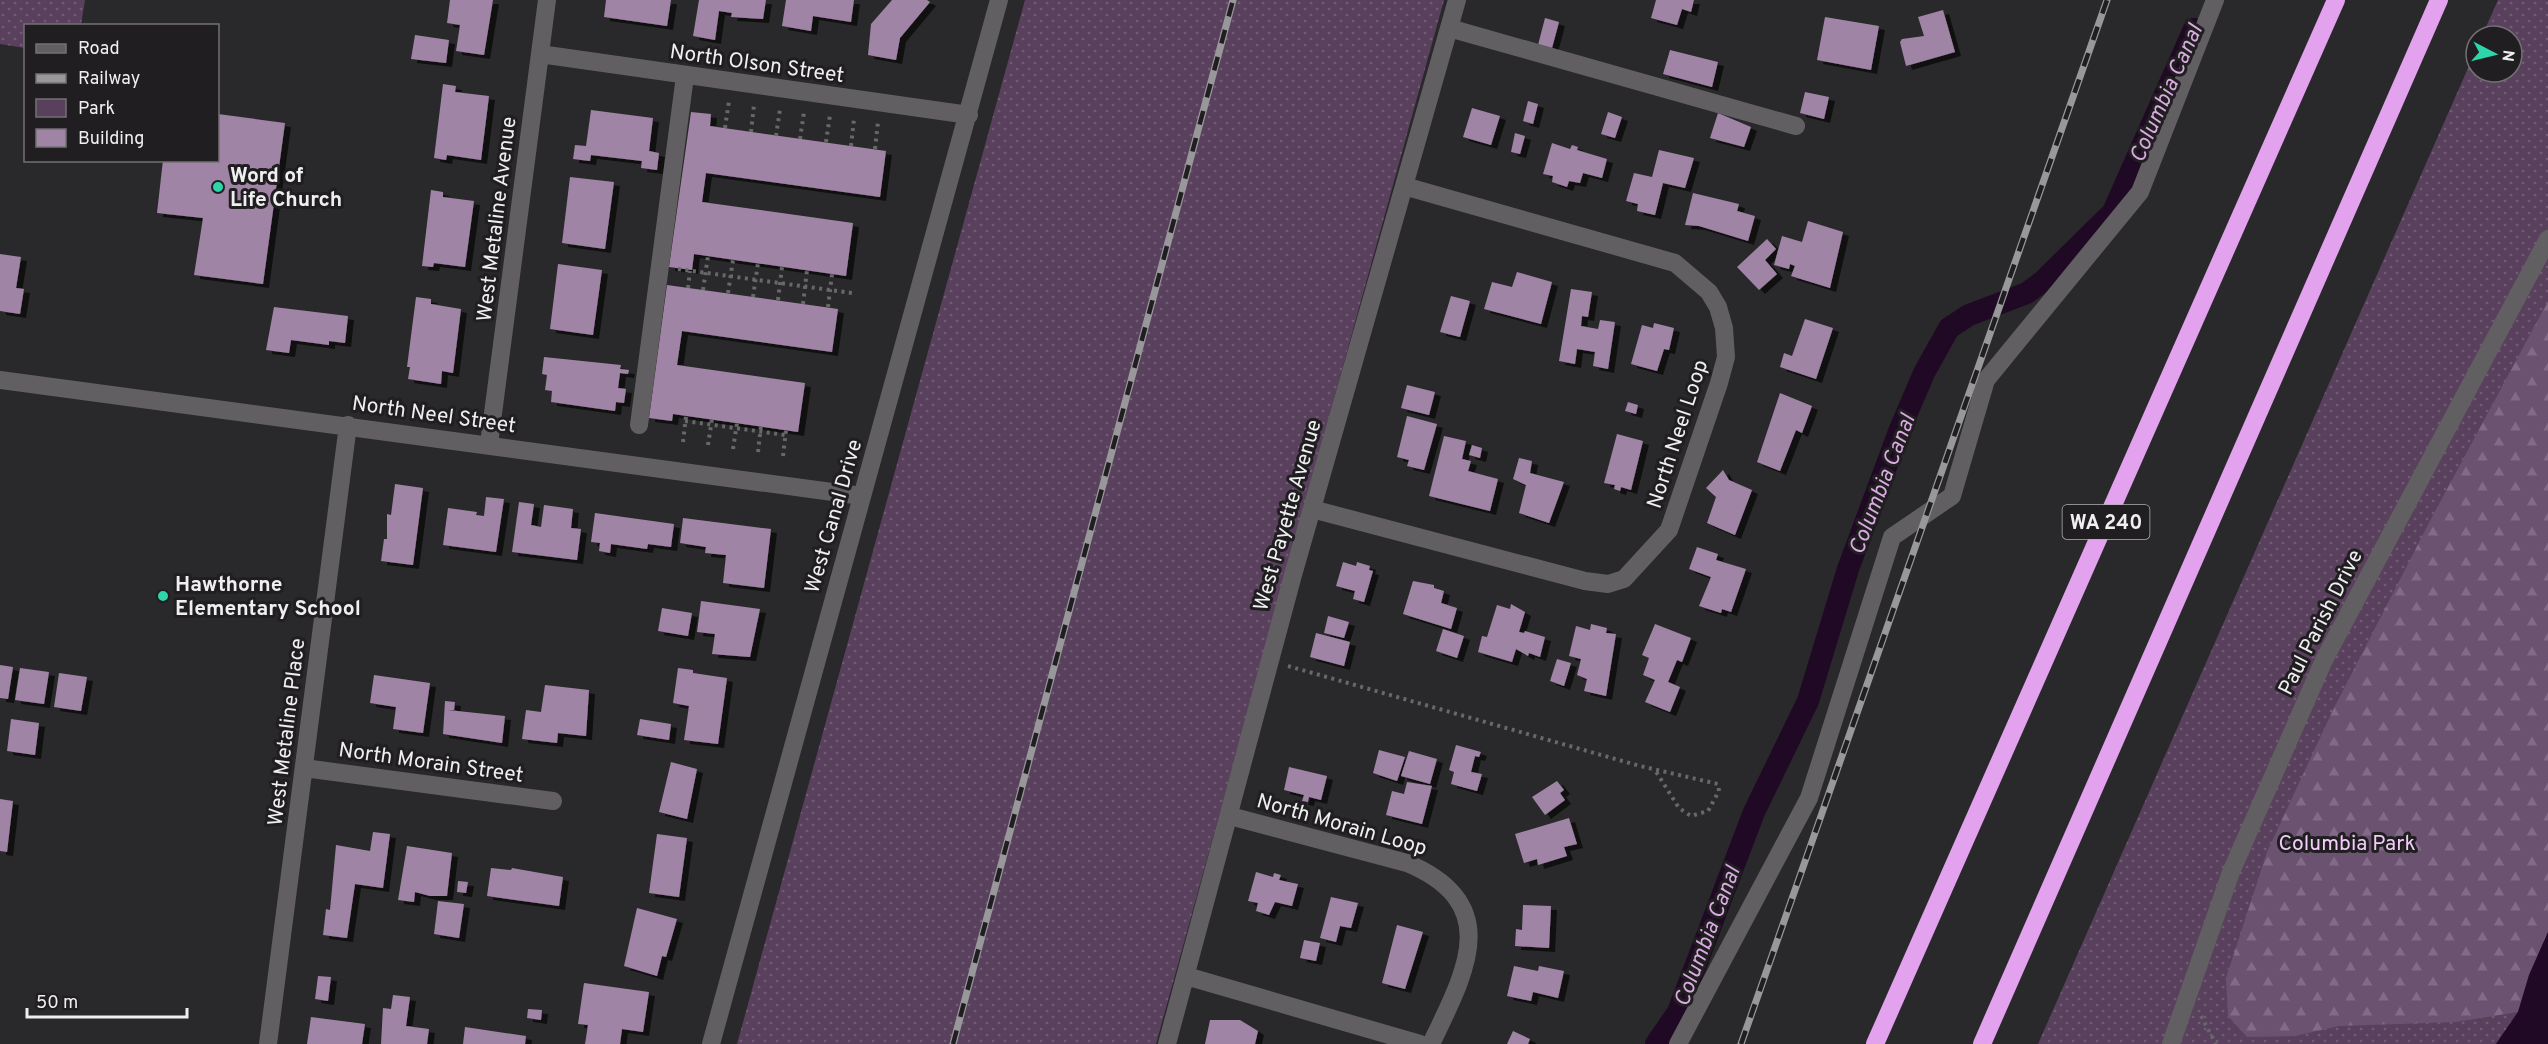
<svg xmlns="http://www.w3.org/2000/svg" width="2548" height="1044" font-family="Overpass,sans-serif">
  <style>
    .green { fill: url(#green-dots) }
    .forest { fill: url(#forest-firs) }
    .water { fill: #200924 }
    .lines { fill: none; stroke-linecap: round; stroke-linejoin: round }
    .canal { stroke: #200924; stroke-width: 22 }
    .building { fill: #a084a6; filter: url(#shadow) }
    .path { stroke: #686769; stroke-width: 4; stroke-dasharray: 3 4.5; stroke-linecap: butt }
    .minor { stroke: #615f61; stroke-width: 18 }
    .highway { stroke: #e2a2ee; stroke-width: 18 }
    .rail-casing { stroke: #989799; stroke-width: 7 }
    .rail { stroke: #201e20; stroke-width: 4.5; stroke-dasharray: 14; stroke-linecap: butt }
    .poi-dot { fill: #2dd5ab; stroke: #201e20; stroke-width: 2 }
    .labels { text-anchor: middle; stroke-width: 6; stroke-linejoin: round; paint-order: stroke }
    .shield { fill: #201e20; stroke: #b1b0b2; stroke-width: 1.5 }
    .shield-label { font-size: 20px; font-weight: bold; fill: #efeef0 }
    .street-label { font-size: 21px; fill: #efeef0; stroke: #201e20 }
    .poi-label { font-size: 21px; font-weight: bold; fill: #efeef0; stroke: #201e20; text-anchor: start }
    .park-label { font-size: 21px; fill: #f2cdf9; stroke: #201e20 }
    .water-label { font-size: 22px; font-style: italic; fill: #d9abe1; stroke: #201e20 }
  </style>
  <defs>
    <pattern id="green-dots" width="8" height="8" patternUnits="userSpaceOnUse" patternTransform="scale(1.5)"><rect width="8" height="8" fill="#59405d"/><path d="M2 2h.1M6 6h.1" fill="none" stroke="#715c75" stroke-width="1.8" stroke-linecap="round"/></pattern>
    <pattern id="forest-firs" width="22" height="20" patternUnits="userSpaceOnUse" patternTransform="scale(1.5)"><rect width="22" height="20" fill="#6c5271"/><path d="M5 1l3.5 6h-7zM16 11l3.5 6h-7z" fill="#816b86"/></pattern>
    <filter id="shadow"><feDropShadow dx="6" dy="4" stdDeviation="0" flood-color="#0009"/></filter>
  </defs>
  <rect width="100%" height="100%" fill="#29282a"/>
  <!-- green -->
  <path class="green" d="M0,0H85L81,25L26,26L25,48L0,44Z
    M1025,0H1444L1156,1044H737Z
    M2498,0H2548V932L2518,1012L2496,1044H2038L2476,50V72H2512V36H2482Z"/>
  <!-- forest -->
  <path class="forest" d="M2548,301V932L2529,975L2518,1012L2456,1022L2339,1026L2295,1036L2247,1037L2228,1016L2226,978L2267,852L2332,712L2431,519Z"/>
  <!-- water -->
  <path class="water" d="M2548,932V1044H2496L2518,1012L2529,975Z"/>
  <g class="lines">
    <!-- canal -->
    <path class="canal" d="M1656,1044L1678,1012L1754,812L1808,701L1848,569L1900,429L1924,373L1949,328L1969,315L2027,293L2043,281L2113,212L2194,29"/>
  </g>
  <!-- building -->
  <path class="building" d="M450,0H493L484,55L456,51L460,25L447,23Z
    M606,0H671L667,26L604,17Z
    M699,0H766L763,19L731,17L732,13L719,11L715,40L693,36Z
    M786,0H854L851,22L813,16L811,31L782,26Z
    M892,0H927L930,2L900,38L896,60L868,55L871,24Z
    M1656,0H1694L1691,12L1682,9L1677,25L1651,18Z
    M1943,10L1955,52L1906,66L1900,42L1902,39L1924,36L1918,17Z
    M1825,17L1879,26L1871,70L1817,60Z
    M1545,18L1559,22L1552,48L1538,45Z
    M415,35L449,40L446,63L411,59Z
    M1670,50L1718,62L1712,87L1663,74Z
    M443,84L456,86L455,92L489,96L481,160L447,155L446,160L434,158Z
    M1805,92L1829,97L1824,119L1800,113Z
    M1528,101L1538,104L1533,124L1523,121Z
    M1472,108L1500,116L1491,145L1463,137Z
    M591,110L653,118L649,151L659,153L657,170L641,168L642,161L591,155L590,161L573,159L575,145L586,146Z
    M691,112L711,114L710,126L886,151L880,197L706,173L702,202L853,223L846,276L694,254L692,270L669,267Z
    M1608,112L1622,117L1615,138L1601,134Z
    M1718,113L1751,127L1744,147L1710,138Z
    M218,114L285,123L263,284L194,275L203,218L157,213L163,160H218Z
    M1515,133L1525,136L1520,154L1511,152Z
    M1552,143L1570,149L1572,145L1578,147L1577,150L1607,159L1602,178L1583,173L1580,183L1569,181L1567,187L1552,182L1553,176L1543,174Z
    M1659,150L1694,158L1685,188L1663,183L1655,215L1637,211L1638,204L1626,201L1634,173L1652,177Z
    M570,177L614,182L605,249L562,243Z
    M431,190L443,192V197L474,201L465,267L434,263L433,267L422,266Z
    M1693,193L1739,204L1737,211L1755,216L1748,241L1699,226L1685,225Z
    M1808,221L1843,232L1830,288L1791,276L1795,266L1790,264L1789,269L1774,265L1782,236L1802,242Z
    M1767,239L1776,249L1765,260L1777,274L1759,290L1737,267Z
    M0,254L21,257L16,288L24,289L20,314L0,311Z
    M558,264L602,270L593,335L550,329Z
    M1517,272L1552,282L1541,324L1484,309L1492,282L1512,287Z
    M667,285L838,309L832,352L682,331L677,365L805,383L798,432L673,414L672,421L649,418Z
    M1571,289L1592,292L1588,317L1582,316L1581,326L1598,329L1600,320L1615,322L1608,369L1593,366L1595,352L1577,349L1575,364L1559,361Z
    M1451,296L1470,301L1460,337L1440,332Z
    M416,297L431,299V304L461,309L453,373L442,371L441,384L408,379L410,367H407Z
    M274,307L348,316L345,343L329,341V345L291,340L289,353L266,350Z
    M1805,319L1833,328L1816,379L1780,367L1784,353L1792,356Z
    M1654,323L1674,328L1669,350L1664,349L1657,371L1631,364L1642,325L1653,328Z
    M544,357L621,365L620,369L629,370L628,374L620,373L618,388L626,389L624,403L616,402L615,411L551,402L552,391L545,390L547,375L542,374Z
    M1407,385L1435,392L1429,415L1401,408Z
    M1780,393L1812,406L1802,433L1796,430L1780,471L1757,462Z
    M1628,402L1638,405L1636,414L1625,411Z
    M1407,416L1437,424L1424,470L1407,466L1409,460L1397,457Z
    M1617,434L1643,441L1631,490L1621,487L1620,491L1614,489L1615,485L1604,483Z
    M1444,436L1466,441L1462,459L1471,461L1468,471L1498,479L1490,511L1429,496Z
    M1472,445L1482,448L1480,458L1469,455Z
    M1519,458L1532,461L1530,473L1564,482L1549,523L1519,513L1526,485L1513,479Z
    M1723,470L1729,480L1752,490L1735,535L1707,523L1716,497L1706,488Z
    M395,484L423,488L413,565L381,561L384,539H387V514L391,515Z
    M486,497L504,499L496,552L443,545L448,508L477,512L476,515L484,516Z
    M519,502L534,504L531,525L541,527L544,505L573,509L571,528L581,529L577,560L512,552Z
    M595,513L674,524L671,547L648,544L647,549L611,544L610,553L599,551L600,543L591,542Z
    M683,518L771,529L764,588L723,583L726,555L705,553L706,547L680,543Z
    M1697,547L1718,554L1716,560L1746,569L1731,612L1722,609L1721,613L1699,606L1711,577L1689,569Z
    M1343,562L1356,566L1357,562L1370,566L1369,570L1373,571L1364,602L1353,599L1355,591L1336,586Z
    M1413,581L1434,585V588L1444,591L1441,603L1457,608L1451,629L1403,614Z
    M701,601L760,609L750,657L712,654L715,634L697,632Z
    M1511,604L1525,612L1519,632L1524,633L1525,631L1545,637L1540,657L1529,653L1528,656L1516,649L1512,662L1478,652L1482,636L1487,637L1497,605L1510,609Z
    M662,608L692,613L688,636L658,631Z
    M1328,616L1349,622L1344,638L1324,633Z
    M1591,624L1607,628L1606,633L1616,634L1606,696L1584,691L1587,679L1577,675L1581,659L1569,656L1576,626L1590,630Z
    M1655,624L1691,638L1682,662L1677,660L1668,682L1680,687L1670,712L1645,702L1655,680L1643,675L1649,658L1642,655Z
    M1443,629L1464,636L1457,658L1436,651Z
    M1316,633L1350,642L1344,666L1310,657Z
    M1557,659L1571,663L1564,686L1550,681Z
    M0,665L13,667L8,699L0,698Z
    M20,668L49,672L44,704L15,700Z
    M678,668L693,670V673L727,678L718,744L684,740L689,706L673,703Z
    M59,673L87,677L81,711L54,707Z
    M374,675L430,683L423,733L393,729L396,707L370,703Z
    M545,685L589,690L586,736L558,733L557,743L522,739L526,710L541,712Z
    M445,701L455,702L454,710H448L505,716L502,743L443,734Z
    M11,719L39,723L35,755L7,751Z
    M640,719L671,724L669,740L637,735Z
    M1456,745L1481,752L1479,757L1475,756L1471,772L1482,774L1477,791L1451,784L1454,772L1449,770Z
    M1379,750L1405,757L1397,781L1373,773Z
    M1409,751L1437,759L1430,784L1401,776Z
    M671,762L697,769L687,819L659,812Z
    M1289,767L1327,776L1321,800L1309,797L1308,802L1302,801L1304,795L1284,790Z
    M1557,781L1564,790L1560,793L1565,800L1545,815L1532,797Z
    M1407,782L1432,786L1422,824L1386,815L1392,791L1404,794Z
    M0,799L13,801L7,852L0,851Z
    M1569,818L1577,844L1564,847L1567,856L1538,865L1537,859L1524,863L1515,834Z
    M373,832L390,834L383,888L355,884L347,938L323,935L326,909L330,910L336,845L370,851Z
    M657,834L687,838L679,897L649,893Z
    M407,846L452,853L447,896H430L415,892L414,902L398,900Z
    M491,868L511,870L512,868L563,877L559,906L487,896Z
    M1256,872L1273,877L1274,873L1281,875L1279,880L1298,884L1292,906L1275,902L1269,915L1256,911L1258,903L1248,901Z
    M458,881L468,882L466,893L457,892Z
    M1331,897L1358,903L1351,928L1340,926L1336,942L1320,938Z
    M438,901L464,904L459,938L434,934Z
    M1523,905L1551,906L1549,948L1515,946L1516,929L1522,930Z
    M637,908L677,919L666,957L662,956L657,976L624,966Z
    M1397,925L1423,932L1405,989L1382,983Z
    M1304,940L1320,943L1316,961L1300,958Z
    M1514,966L1538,971L1539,966L1564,971L1558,998L1533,992L1531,1001L1507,996Z
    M318,976L331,977L328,1001L315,999Z
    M584,983L649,992L643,1032L622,1029L620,1044H585L588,1025L578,1024Z
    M393,995L410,997L406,1026L429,1029L427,1044H381L383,1008L391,1009Z
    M528,1009L542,1010L541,1020L527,1018Z
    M311,1017L365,1024L362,1044H307Z
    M1210,1020H1240L1258,1031L1255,1044H1205Z
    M465,1027L526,1036L525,1044H463Z
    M1513,1031L1530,1039L1528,1044H1507Z"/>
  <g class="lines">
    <!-- path -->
    <path class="path" d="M725,128L729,101
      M751,132L754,105
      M776,136L780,109
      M800,139L804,112
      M826,142L830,115
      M851,146L854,119
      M875,149L878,122
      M678,269L852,293
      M688,288L690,271
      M703,290L708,256
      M728,293L733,260
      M753,297L758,263
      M778,300L782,267
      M803,304L807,270
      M828,307L832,274
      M685,421L785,435
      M683,442L686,416
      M708,445L712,419
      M733,449L737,423
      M758,452L761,426
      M783,456L786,430
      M1288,666L1640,766L1718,784L1719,791L1708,811L1691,816L1679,808L1655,770
      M2201,1016L2216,1044"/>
    <!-- minor -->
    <path class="minor" d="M1449,28L1796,126
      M540,54L969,115
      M0,380L862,496
      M639,425L685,76
      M489,444L547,0
      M1312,509L1585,581L1608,584L1624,579L1669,530L1719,383L1726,357L1724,328L1718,307L1709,292L1675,263L1404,186
      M304,768L553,801
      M1230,816L1407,863C1505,904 1465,973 1431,1044
      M1186,976L1420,1044
      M268,1044L348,425
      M711,1044L999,0
      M1167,1044L1293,575L1457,0
      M1678,1044L1809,798L1892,537L1952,496L1986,380L2140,192L2215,0
      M2171,1044L2231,872L2324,660L2548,239"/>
    <!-- highway -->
    <path class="highway" d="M1875,1044L2336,0
      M1982,1044L2439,0"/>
    <defs>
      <path id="rail" d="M953,1044L1233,0
        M1741,1044L2107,0"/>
    </defs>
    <!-- rail casing -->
    <use href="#rail" class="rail-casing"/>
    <!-- rail -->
    <use href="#rail" class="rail"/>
  </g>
  <!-- markers -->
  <g class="poi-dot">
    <circle cx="218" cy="187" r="6"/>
    <circle cx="163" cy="596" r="6"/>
  </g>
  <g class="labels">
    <!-- shield labels -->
    <rect class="shield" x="2062.5" y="505" width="87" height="34" rx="4.5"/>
    <g class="shield-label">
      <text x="2106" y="529">WA 240</text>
    </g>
    <!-- street labels -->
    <g class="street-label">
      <text transform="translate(757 63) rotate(8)" y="7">North Olson Street</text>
      <text transform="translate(496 219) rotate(-83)" y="7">West Metaline Avenue</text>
      <text transform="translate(434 414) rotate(8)" y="7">North Neel Street</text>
      <text transform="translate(1677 434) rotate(-72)" y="7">North Neel Loop</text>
      <text transform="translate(1287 515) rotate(-74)" y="7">West Payette Avenue</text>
      <text transform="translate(833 516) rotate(-74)" y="7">West Canal Drive</text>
      <text transform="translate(2320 622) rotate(-63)" y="7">Paul Parish Drive</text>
      <text transform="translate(286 732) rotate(-83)" y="7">West Metaline Place</text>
      <text transform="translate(431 762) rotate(8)" y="7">North Morain Street</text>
      <text transform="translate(1342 824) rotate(16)" y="7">North Morain Loop</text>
    </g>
    <!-- poi labels -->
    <g class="poi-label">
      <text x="230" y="182">Word of<tspan x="230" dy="24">Life Church</tspan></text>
      <text x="175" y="591">Hawthorne<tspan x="175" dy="24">Elementary School</tspan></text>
    </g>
    <!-- park labels -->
    <g class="park-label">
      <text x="2347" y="850">Columbia Park</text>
    </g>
    <!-- water labels -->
    <g class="water-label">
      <text transform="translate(2165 93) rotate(-66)" y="8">Columbia Canal</text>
      <text transform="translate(1881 484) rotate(-69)" y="8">Columbia Canal</text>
      <text transform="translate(1706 936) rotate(-69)" y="8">Columbia Canal</text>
    </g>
  </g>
  <!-- legend -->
  <rect x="24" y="24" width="195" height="138" fill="#201e20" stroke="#737173" stroke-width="1.5"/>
  <rect x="36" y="44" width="30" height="9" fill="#615f61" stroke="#737173" stroke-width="1.5"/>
  <text x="78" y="54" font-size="18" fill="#efeef0">Road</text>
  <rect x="36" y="74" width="30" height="9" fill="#989799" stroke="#737173" stroke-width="1.5"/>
  <text x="78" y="84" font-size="18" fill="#efeef0">Railway</text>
  <rect x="36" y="99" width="30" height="18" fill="#59405d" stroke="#737173" stroke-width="1.5"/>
  <text x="78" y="114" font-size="18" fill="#efeef0">Park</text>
  <rect x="36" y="129" width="30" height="18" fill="#a084a6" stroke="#737173" stroke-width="1.5"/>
  <text x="78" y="144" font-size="18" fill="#efeef0">Building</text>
  <!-- north arrow -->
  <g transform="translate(2494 54) rotate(97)"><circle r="28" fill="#201e20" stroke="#737173" stroke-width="1.5"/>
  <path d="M0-4.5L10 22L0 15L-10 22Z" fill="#2dd5ab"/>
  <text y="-9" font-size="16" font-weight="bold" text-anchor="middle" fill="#efeef0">N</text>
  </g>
  <!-- scale -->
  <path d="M27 1008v9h160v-9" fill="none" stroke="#efeef0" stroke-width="3"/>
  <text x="36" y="1008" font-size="18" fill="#efeef0" stroke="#201e20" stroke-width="4.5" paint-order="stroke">50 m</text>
</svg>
